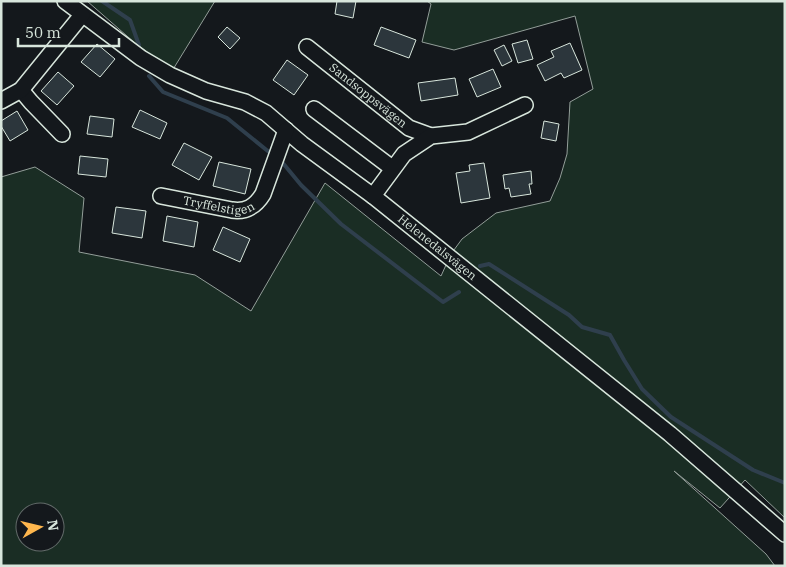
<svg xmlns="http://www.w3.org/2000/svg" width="786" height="567" font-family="'IBM Plex Serif',serif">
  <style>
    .green { fill: #1a2d24; stroke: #939e99; fill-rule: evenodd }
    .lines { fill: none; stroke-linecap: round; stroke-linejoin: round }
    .stream { stroke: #2f3f4d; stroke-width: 4 }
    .building { fill: #2c363c; stroke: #d8e6dc }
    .minor-casing { stroke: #d8e6dc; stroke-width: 18 }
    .minor { stroke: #14181c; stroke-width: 15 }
    .power { stroke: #ffb74d; stroke-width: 1; stroke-dasharray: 18 4 2.5 4; stroke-linecap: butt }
    .labels { text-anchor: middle; stroke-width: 4; stroke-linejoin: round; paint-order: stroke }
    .street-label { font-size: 12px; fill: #d8e6dc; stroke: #14181c }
  </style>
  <rect width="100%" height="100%" fill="#14181c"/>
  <!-- green -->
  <path class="green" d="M87,1H215L172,71L135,43Z
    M427,1H785V518L745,480L720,508L674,471L766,554L775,566H1V177L35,167L84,198L79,252L195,275L251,311L325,183L441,276L451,254L462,239L496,213L550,201L560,178L567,154L570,102L593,89L575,16L454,50L422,42L431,4ZM25,512H55V542H25Z"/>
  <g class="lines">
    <!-- stream -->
    <path class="stream" d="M102,1L130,20L139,45
      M149,76L163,92L227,118L269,152
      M282,162L301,185L341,224L443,302L459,292
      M480,266L489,264L569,315L582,327L610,335L624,360L642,389L671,417L753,470L785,483"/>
  </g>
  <!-- building -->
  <path class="building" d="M337,1H356L353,18L335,14Z
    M227,27L240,38L230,49L218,37Z
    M381,27L416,40L409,58L374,45Z
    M527,40L533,59L518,63L512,44Z
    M570,43L582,70L564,78L561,73L545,81L537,65L554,57L551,51Z
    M97,44L115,59L100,77L81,62Z
    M504,45L512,61L502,66L494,50Z
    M287,60L308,75L294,95L273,80Z
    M493,69L501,87L477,97L469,79Z
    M58,72L74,86L57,105L41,91Z
    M455,78L458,95L421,101L418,83Z
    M140,110L167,123L160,139L132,127Z
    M17,111L28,130L10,141L1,126V121Z
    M90,116L114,119L112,137L87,134Z
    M544,121L559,124L556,141L541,138Z
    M184,143L212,157L199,180L172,165Z
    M80,156L108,159L106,177L78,174Z
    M219,162L251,169L245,194L213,186Z
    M484,163L490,198L461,203L456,173L470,171L469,165Z
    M531,171L532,184H529L531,194L511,197L509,188L505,189L503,175Z
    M116,207L146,211L142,238L112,233Z
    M167,216L198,222L194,247L163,241Z
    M223,227L250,239L240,262L213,250Z"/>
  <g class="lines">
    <defs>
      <g id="minor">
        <path id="s1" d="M65,1L141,58L170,75L206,91L245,102L266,113L302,144L373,196L670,434L785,534"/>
        <path id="s2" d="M307,47L409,128L431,136"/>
        <path d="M21,90L31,102L62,134"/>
        <path d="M1,101L21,90L82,15"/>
        <path d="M314,109L392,168"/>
        <path id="s3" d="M161,196L232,210C246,212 255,207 263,194L286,130"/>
        <path d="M373,196L404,154L431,136L468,132L525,105"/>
      </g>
    </defs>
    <!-- minor casing -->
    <use href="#minor" class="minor-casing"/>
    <!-- minor -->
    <use href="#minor" class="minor"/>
    <!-- power -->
    <path class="power" d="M1,3L2,1"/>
  </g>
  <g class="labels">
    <!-- street labels -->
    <g class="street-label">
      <text dy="4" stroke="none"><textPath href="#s2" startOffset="78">Sandsoppsvägen</textPath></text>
      <text dy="4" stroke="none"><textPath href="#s3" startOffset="59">Tryffelstigen</textPath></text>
      <text dy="4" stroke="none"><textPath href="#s1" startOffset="450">Helenedalsvägen</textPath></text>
    </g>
  </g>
  <!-- border -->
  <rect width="786" height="567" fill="none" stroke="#d8e6dc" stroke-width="5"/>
  <!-- north arrow -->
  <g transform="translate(40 527) rotate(82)"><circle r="24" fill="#14181c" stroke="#626a69"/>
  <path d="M0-4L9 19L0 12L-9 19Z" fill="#ffb74d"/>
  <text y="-8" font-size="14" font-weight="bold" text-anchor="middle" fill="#d8e6dc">N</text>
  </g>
  <!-- scale -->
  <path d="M18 38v8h101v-8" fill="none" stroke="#d8e6dc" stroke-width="2.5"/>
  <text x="25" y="38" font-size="15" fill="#d8e6dc" stroke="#14181c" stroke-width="4" paint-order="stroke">50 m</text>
</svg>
